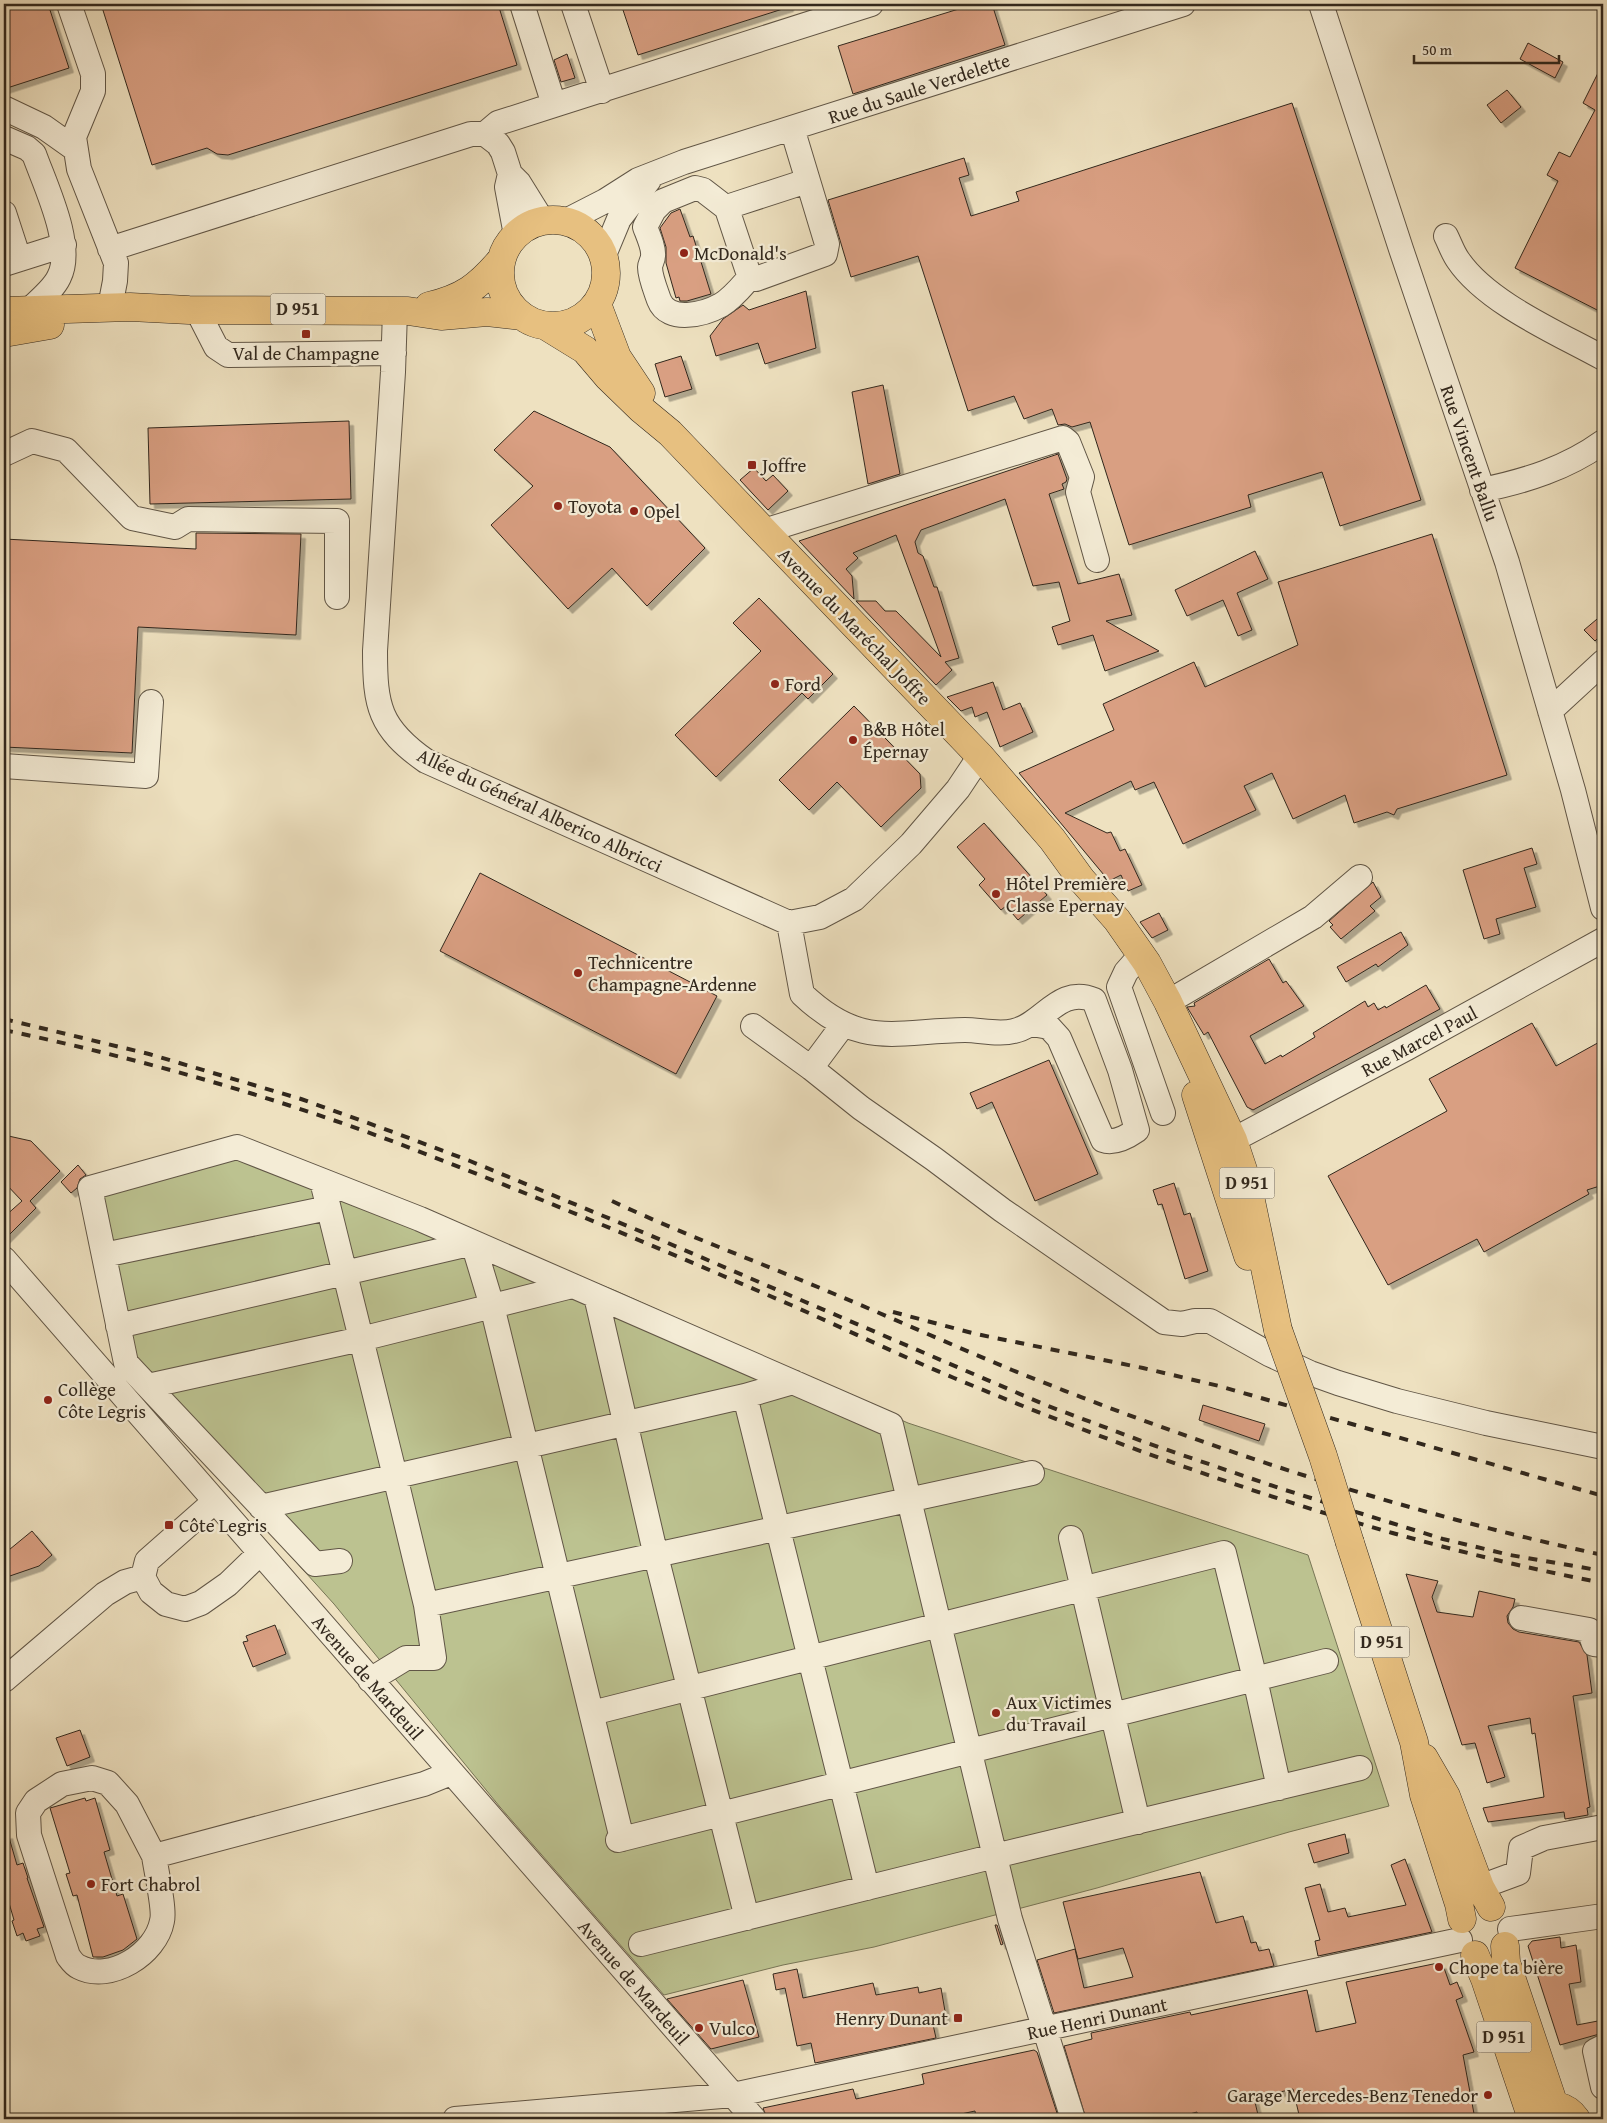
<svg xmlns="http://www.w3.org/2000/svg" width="1607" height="2123" font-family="'Gentium Book Plus',serif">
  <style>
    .green { fill: #bcc290; stroke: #777556 }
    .building { fill: #d99f82; stroke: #32281d; filter: url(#shadow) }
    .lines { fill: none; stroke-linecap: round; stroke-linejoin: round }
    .minor-casing { stroke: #615646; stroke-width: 26 }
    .major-casing { stroke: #32281d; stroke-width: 29 }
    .minor { stroke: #f4ecd6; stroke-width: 24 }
    .major { stroke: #e7c080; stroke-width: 28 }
    .rail { stroke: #32281d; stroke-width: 4; stroke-dasharray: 9 9; stroke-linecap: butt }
    .major-bridge-casing { stroke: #32281d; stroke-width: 29; stroke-linecap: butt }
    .major-bridge { stroke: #e7c080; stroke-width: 28 }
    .poi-dot { fill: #8f2418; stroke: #f4ecd6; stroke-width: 2 }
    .labels { text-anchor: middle; stroke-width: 4.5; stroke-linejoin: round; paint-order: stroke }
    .shield { fill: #f4ecd6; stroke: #6c6354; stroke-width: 1 }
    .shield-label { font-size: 18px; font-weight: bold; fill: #32281d }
    .street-label { font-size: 19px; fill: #32281d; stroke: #f4ecd6 }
    .poi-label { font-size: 19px; fill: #32281d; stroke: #f4ecd6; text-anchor: start }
  </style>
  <defs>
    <filter id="shadow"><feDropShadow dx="4.5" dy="4.5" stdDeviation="0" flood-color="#0004"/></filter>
  </defs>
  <rect width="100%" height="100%" fill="#eee1c0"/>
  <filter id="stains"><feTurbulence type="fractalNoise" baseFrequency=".004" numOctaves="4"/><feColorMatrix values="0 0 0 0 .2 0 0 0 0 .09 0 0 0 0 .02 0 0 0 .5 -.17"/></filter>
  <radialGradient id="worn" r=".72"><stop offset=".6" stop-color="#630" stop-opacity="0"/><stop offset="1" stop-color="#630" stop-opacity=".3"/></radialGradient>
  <!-- green -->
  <path class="green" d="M244,1141L616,1291L908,1423L1308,1555L1389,1806L1289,1832L1097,1888L874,1947L783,1965L664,1995L500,1807L334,1604L120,1367L82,1188Z"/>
  <!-- building -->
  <path class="building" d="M4,4H48L69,68L4,89Z
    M101,4H498L517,65L228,155L217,154L207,148L152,165Z
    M621,4H789V7L638,55Z
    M975,4H992L1005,45L853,94L838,46Z
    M1528,43L1563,62L1555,78L1520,59Z
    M567,54L575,78L561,82L554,60Z
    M1603,63V313L1515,268L1558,181L1547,175L1559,152L1570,157L1595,110L1583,103Z
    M1507,90L1521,107L1501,123L1487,105Z
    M1292,103L1421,500L1340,526L1322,472L1248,495L1251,507L1129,545L1090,422L1072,427L1065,424L1058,425L1052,409L1024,419L1014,396L968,411L918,256L851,277L828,200L964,158L969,175L959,178L971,216L1019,201L1016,192Z
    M680,209L690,237L693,236L711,294L687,301H680L679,297L676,298L666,263V247L660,228L671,213Z
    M806,291L816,348L765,364L758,343L716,356L710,336L723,319L743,305L749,310Z
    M681,356L692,389L665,397L655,364Z
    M883,385L900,474L868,484L852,392Z
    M534,411L610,447L705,548L647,606L612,568L568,609L491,525L533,486L494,450Z
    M349,421L351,499L150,504L148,428Z
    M1058,454L1067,479L1066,482L1062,484L1064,489L1049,494L1078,584L1119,574L1132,615L1106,621L1159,651L1105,671L1093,635L1058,645L1052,627L1070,621L1059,582L1033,586L1005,499L921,530L915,542L918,553L923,556L934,587H937L959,658L945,662L952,670L936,685L856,601H876L885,611H896L941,657L896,535L853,553L858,558L846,569L852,576L854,599L799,541Z
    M754,468L766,481L773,475L788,491L768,510L740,480Z
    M196,533L301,534L296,635L138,627L132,753L4,747V539L196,549Z
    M1432,534L1507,775L1397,809L1394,815L1387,812L1354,823L1345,795L1293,819L1272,773L1244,786L1256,810L1183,844L1154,782L1135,790L1131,781L1065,813L1107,833L1111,832L1120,851L1125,849L1142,885L1128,891L1121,875L1109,881L1019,773L1114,730L1103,704L1194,662L1205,687L1298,645L1278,582Z
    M1255,551L1268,579L1237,593L1252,630L1238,636L1223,600L1187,616L1175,590Z
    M759,598L833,674L808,699L802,693L716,777L675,735L761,651L733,623Z
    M1603,614V633L1595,641L1584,630Z
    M993,682L1003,710L1020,703L1033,732L1000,747L987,712L975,717L972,707L961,711L947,697Z
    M854,706L920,774L921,788L881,827L837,782L809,810L779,780Z
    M984,823L1047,895L1018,920L1006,906L1001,910L979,885L985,879L957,847Z
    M1532,848L1537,864L1524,868L1536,907L1496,919L1500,934L1484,939L1463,870Z
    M480,873L717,996L676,1074L440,951Z
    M1373,882L1381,897L1370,906L1375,911L1341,939L1330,927L1333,925L1329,921Z
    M1159,913L1168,930L1152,938L1140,922Z
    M1401,932L1408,945L1378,967L1376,964L1346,982L1337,967Z
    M1269,959L1283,983L1286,981L1304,1006L1250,1036L1265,1064L1281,1055L1282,1057L1315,1037L1313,1033L1365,1001L1368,1007L1374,1003L1378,1010L1385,1006L1386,1008L1426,985L1440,1009L1253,1110L1247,1107L1208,1032L1204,1035L1187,1007L1195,1006L1194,1003Z
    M1532,1023L1556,1066L1603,1040V1185L1587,1190L1589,1194L1484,1252L1477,1239L1388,1285L1328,1176L1447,1111L1429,1079Z
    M1049,1060L1098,1174L1035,1201L992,1102L977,1109L970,1093Z
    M4,1135L31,1141L60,1171L30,1201L36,1208L4,1240V1217L22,1201L4,1182Z
    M78,1165L86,1175L80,1179L77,1188L71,1193L61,1182Z
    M1174,1183L1184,1215L1190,1213L1208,1271L1185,1279L1162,1204L1158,1205L1153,1190Z
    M1203,1405L1265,1424L1259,1441L1199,1420Z
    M32,1531L52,1555L39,1566L4,1578V1554Z
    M1406,1574L1438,1581L1432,1597L1437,1612L1473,1617L1479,1591L1515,1599L1513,1607L1507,1616L1508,1623L1513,1629L1519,1632L1579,1642L1587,1655L1592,1693L1573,1696L1590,1807L1587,1808L1588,1815L1565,1819L1564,1812L1488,1822L1483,1808L1544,1797L1535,1733L1532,1734L1530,1718L1488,1726L1505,1777L1487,1783L1475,1743L1462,1745Z
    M275,1625L286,1654L253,1667L243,1642L248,1641L246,1636Z
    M80,1730L90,1757L67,1766L56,1738Z
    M85,1798L86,1801L95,1798L110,1850L104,1852L117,1896L123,1894L137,1939L123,1950L103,1957H93L77,1895L73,1896L66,1874L70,1873L50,1808Z
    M8,1834L17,1865L23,1863L28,1878H27L44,1927L37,1929L40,1936L26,1941L23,1933L17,1936L12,1921L14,1920L4,1886V1835Z
    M1345,1834L1349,1853L1314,1863L1308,1844Z
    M1405,1859L1432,1932L1318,1956L1315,1941L1320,1940L1305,1888L1320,1884L1328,1912L1345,1908L1348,1917L1406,1905L1391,1865Z
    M1200,1872L1216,1923L1243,1916L1251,1943L1256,1942L1259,1951L1269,1949L1274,1966L1054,2013L1037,1960L1075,1949L1084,1988L1133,1977L1123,1948L1078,1959L1063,1902Z
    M995,1925H997L1003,1944L1001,1945Z
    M1560,1937L1561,1948L1576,1945L1581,1982L1569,1984L1577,2025L1603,2020V2033L1560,2045L1528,1946L1532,1941Z
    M1438,1963L1443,1965L1450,1985L1457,1982L1463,1997L1456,2000L1474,2052L1463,2055L1475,2119H1300L1293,2089L1254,2098L1259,2119H1198L1197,2112L1171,2119H1086L1064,2046L1092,2039L1091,2033L1190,2012L1191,2015L1307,1990L1316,2032L1356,2023L1346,1982Z
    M797,1969L803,1998L873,1983L876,1995L918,1987L919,1993L941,1988L946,2017L932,2020L936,2038L815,2063L811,2043L797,2046L785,1988L776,1990L773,1974Z
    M743,1980L759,2037L711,2049L667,1999Z
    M1034,2050L1037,2052L1059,2119H976L975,2111L938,2119H767L763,2108L853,2089L856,2099L874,2095L924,2084L922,2074Z"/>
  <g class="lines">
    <defs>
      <path id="minor" d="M69,4L93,74V91L74,137L79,169L116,263L115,281L110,307
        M573,4L602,91
        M1321,4L1401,249L1507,562L1573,790L1603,908
        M554,105L871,4
        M4,108L44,127L75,149
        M792,128L827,244L825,254L756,279L749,275L728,212L730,206L807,181
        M485,134L498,123L554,105L522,4
        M4,138L27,148L34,154C45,185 75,246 59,277C53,290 38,301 28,311
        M510,174L519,183L542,220
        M729,210L703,190L695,188L663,201L654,210L645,227C648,235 654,248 653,256C653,260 650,264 650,267C650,277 656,291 659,300C668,324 705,314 721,305C733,298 742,286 751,276
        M4,213L19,259
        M566,221L605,201L638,180L684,162L1183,4
        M1446,236C1450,244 1453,253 1458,260C1487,303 1558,333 1603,358
        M110,249L471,134H485L498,144L503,152L510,174L507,187L516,235
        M604,255L619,219L649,180
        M4,264L64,245
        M197,310L216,347L228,355L394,353
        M395,311L393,372L375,651C375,706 379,728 426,761L789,923L820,917L854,899L911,844L958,789L980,756
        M4,454L32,441L66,450L132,518L175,527L188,519L337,521V597
        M1482,490C1526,481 1567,468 1603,442
        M764,531L1063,438L1068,442L1082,477L1078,492L1097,560
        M1550,711L1603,662
        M4,766L146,776L151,702
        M789,923L802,994C861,1050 893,1031 965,1030C980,1030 999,1035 1014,1031C1043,1025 1059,985 1094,1000L1120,1070L1137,1130C1127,1137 1114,1144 1103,1140L1059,1038L1049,1027L1032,1024
        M1141,955L1126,972L1119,987L1163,1113
        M1168,1002L1313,917L1360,877
        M753,1026L811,1068L861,1108L934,1159L1002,1210L1164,1322L1182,1324L1195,1321H1210L1269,1354L1310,1373L1338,1383L1397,1401L1486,1423L1603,1447
        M811,1068L843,1025
        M1233,1140L1407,1048L1603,940
        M322,1181L395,1476L426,1605L434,1658H406L370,1680
        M104,1255L328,1208
        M4,1259L754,2119
        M596,1296L656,1556L747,1918
        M118,1326L473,1243L492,1306L622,1839
        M148,1386L361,1339L572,1286
        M745,1396L867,1888
        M214,1502L147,1561L143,1577L151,1592L166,1604L185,1609L201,1603L228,1584L259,1554
        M261,1507L745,1396L793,1382
        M1071,1538L1138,1822
        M340,1561L315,1564L126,1363L90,1188L237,1147L420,1219L891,1425L1010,1919L1073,2119
        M426,1605L1032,1473
        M1521,1618L1589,1630L1594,1644L1603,1645
        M4,1680L105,1594L125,1582L143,1577
        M592,1713L1224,1553L1255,1679L1279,1788
        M618,1840L1326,1661
        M154,1856C156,1870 165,1910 162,1921C156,1954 110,1983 79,1967C74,1965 71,1960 68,1956L29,1835L28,1813L36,1801L62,1784L92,1778L108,1783L127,1804L154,1856L424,1784L451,1773
        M1480,1887L1518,1873L1521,1848L1544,1838L1603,1827
        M1510,1929L1603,1916
        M641,1944L995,1856L1360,1768
        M1603,2087L1595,2051L1603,2047
        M455,2119L733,2095L1460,1940"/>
      <path id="major" d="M500 273a53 53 0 1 1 106 0a53 53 0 1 1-106 0Z
        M597,304L617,357L641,393
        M429,306C463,298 478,287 501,260
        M4,311L130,307L189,310L408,311L441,316L487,312L522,316
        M546,326L585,350L608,377L641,409L670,433L980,756L1052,839L1081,879L1117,920L1147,963L1168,1002L1233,1140L1247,1182L1278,1330
        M4,333L50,325
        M1196,1095L1248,1256
        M1350,1543L1414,1742L1424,1795L1459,1904L1462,1919
        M1424,1758L1446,1796L1480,1887L1491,1907
        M1505,1946L1506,1962L1554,2105
        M1475,1955L1485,1979L1532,2119
        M1539,2111C1553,2102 1567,2106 1576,2119"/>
    </defs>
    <!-- minor casing -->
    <use href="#minor" class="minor-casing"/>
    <!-- major casing -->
    <use href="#major" class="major-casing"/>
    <!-- minor -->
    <use href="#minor" class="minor"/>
    <!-- major -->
    <use href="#major" class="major"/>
    <!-- rail -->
    <path class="rail" d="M4,1019L149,1054L301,1099L393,1132L470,1161L647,1234L1048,1406L1147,1443L1282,1489L1443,1539L1510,1555L1603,1571
      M4,1030C137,1058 269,1095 397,1143C529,1193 661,1249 791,1305C845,1329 899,1355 954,1378C1164,1465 1380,1540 1603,1583
      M612,1201C684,1235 759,1262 832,1293C892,1318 952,1345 1012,1370C1204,1447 1401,1512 1603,1555
      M893,1312L976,1334L1143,1368L1219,1386L1603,1496"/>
    <defs>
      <path id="major-bridge" d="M1278,1330L1323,1456L1350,1543"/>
    </defs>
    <!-- major-bridge casing -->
    <use href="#major-bridge" class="major-bridge-casing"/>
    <!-- major-bridge -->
    <use href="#major-bridge" class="major-bridge"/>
  </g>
  <!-- markers -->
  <g class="poi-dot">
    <circle cx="684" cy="253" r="5"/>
    <rect x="301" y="329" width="10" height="10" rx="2.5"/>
    <rect x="747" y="460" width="10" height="10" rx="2.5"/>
    <circle cx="558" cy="506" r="5"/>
    <circle cx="634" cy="511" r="5"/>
    <circle cx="775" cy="684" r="5"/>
    <circle cx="853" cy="740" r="5"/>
    <circle cx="996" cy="894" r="5"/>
    <circle cx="578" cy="973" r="5"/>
    <circle cx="48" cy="1400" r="5"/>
    <rect x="164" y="1520" width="10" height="10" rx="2.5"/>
    <circle cx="996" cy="1713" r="5"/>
    <circle cx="91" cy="1884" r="5"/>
    <circle cx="1439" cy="1967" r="5"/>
    <rect x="953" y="2013" width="10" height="10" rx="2.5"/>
    <circle cx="699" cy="2028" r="5"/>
    <circle cx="1488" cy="2095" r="5"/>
  </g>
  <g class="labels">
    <!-- shield labels -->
    <g class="shield">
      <rect x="270.5" y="293.5" width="55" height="31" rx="4"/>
      <rect x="1219.5" y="1167.5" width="55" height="31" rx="4"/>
      <rect x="1354.5" y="1626.5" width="55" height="31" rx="4"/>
      <rect x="1476.5" y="2021.5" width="55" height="31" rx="4"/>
    </g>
    <g class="shield-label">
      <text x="298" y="315">D 951</text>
      <text x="1247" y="1189">D 951</text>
      <text x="1382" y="1648">D 951</text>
      <text x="1504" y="2043">D 951</text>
    </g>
    <!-- street labels -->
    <g class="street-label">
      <text transform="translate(919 88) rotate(-18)" y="7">Rue du Saule Verdelette</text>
      <text transform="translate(1470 453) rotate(71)" y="7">Rue Vincent Ballu</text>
      <text transform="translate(855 626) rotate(46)" y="7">Avenue du Maréchal Joffre</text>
      <text transform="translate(540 810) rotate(25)" y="7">Allée du Général Alberico Albricci</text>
      <text transform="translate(1419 1041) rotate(-28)" y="7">Rue Marcel Paul</text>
      <text transform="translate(368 1677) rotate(49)" y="7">Avenue de Mardeuil</text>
      <text transform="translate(634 1982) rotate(49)" y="7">Avenue de Mardeuil</text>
      <text transform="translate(1097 2018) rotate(-12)" y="7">Rue Henri Dunant</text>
    </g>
    <!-- poi labels -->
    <g class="poi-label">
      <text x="694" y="260">McDonald's</text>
      <text x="306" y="360" text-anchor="middle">Val de Champagne</text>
      <text x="762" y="472">Joffre</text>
      <text x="568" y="513">Toyota</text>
      <text x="644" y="518">Opel</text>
      <text x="785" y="691">Ford</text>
      <text x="863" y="736">B&amp;B Hôtel<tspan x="863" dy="22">Épernay</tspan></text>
      <text x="1006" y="890">Hôtel Première<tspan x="1006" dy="22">Classe Epernay</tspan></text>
      <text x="588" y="969">Technicentre<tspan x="588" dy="22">Champagne-Ardenne</tspan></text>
      <text x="58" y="1396">Collège<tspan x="58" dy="22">Côte Legris</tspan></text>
      <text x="179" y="1532">Côte Legris</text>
      <text x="1006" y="1709">Aux Victimes<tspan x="1006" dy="22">du Travail</tspan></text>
      <text x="101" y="1891">Fort Chabrol</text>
      <text x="1449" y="1974">Chope ta bière</text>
      <text x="948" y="2025" text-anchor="end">Henry Dunant</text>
      <text x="709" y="2035">Vulco</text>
      <text x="1478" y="2102" text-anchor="end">Garage Mercedes-Benz Tenedor</text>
    </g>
  </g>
  <!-- margin -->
  <rect width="1607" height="2123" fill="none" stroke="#eee1c0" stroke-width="20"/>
  <rect x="5" y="5" width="1597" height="2113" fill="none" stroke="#32281d" stroke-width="2.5"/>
  <rect x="10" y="10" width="1587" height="2103" fill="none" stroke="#32281d"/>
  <!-- scale -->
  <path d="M1414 55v8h145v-8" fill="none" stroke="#32281d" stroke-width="2.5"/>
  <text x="1422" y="55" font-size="15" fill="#32281d" stroke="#f4ecd6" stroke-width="4" paint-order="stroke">50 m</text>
  <rect width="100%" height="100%" filter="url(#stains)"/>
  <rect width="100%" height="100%" fill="url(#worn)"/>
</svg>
